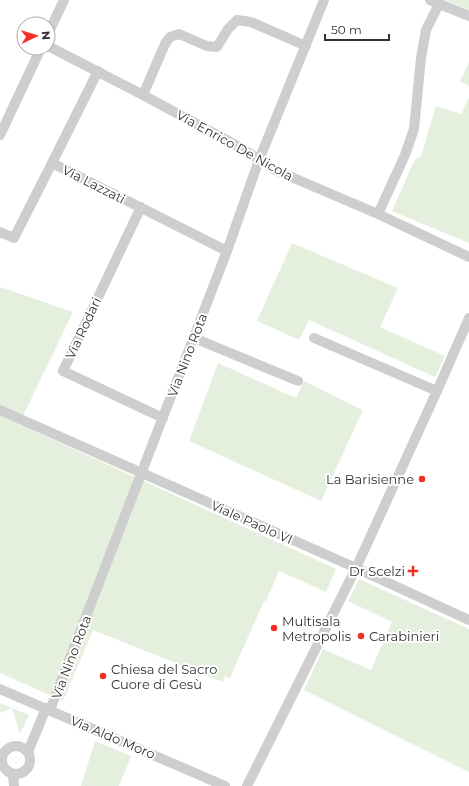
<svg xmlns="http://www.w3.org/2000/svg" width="469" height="786" font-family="Montserrat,sans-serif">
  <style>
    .green { fill: #e5efde }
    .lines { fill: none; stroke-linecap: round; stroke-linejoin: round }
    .minor { stroke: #cecece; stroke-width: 10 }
    .poi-dot { fill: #f52e25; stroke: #fff; stroke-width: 1.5 }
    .labels { text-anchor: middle; stroke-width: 4; stroke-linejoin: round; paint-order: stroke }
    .street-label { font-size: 13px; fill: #313131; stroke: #fff }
    .poi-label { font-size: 13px; fill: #313131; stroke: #fff; text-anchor: start }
  </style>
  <rect width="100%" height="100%" fill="#fff"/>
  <!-- green -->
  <path class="green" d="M445,0H469V10Z
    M469,62V86L460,81Z
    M469,97V243L392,211L414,161L421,156L436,106L461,114Z
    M292,243L398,288L380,327L445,356L435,377L309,320L299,340L257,321Z
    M0,287L73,312L19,424L336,569L326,592L279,571L266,601H264L230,678L225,676L223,682L93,630L63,701L0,673Z
    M218,363L296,398L304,381L363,410L321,501L189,441Z
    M359,579L469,629V772L304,690L323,649L371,670L392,622L348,601Z
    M0,703L29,715L20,734L12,708L0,713Z
    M95,741L131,756L119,786H81Z"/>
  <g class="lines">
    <!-- minor -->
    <path class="minor" d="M430,0L469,16
      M48,34L64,0
      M48,46L143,95L243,149L275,170L378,214L469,257
      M98,71L52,163L227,251
      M143,95L165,44L170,37L179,34L207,46L217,47L228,29L237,20L251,22L306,46
      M0,135L41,48
      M141,207L63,371L163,418
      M378,214L405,155L414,129L421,58L426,30L439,4
      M0,232L14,238L52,163
      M194,338L298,381
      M314,338L437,391
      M0,410L356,568L469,620
      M0,689L225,786
      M50,710L227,251L259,160L324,0
      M2 760a14 14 0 1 1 28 0a14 14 0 1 1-28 0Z
      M28,752L46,708
      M13,774L14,786
      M247,786L356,568L437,391L469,318"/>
  </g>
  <!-- markers -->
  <g class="poi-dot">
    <circle cx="422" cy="479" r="4"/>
    <path d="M411 565h4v4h4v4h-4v4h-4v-4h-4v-4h4z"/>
    <circle cx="274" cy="628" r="4"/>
    <circle cx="361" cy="636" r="4"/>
    <circle cx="103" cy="676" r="4"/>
  </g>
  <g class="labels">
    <!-- street labels -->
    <g class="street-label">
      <text transform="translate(235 145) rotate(29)" y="5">Via Enrico De Nicola</text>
      <text transform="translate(94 184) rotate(27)" y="5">Via Lazzati</text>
      <text transform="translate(83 328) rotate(-65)" y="5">Via Rodari</text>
      <text transform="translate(187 355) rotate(-69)" y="5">Via Nino Rota</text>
      <text transform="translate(252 522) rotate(24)" y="5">Viale Paolo VI</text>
      <text transform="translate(71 657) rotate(-69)" y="5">Via Nino Rota</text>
      <text transform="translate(113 737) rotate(23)" y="5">Via Aldo Moro</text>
    </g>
    <!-- poi labels -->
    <g class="poi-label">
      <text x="414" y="484" text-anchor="end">La Barisienne</text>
      <text x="405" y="576" text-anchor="end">Dr Scelzi</text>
      <text x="282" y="626">Multisala<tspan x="282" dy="15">Metropolis</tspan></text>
      <text x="369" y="641">Carabinieri</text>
      <text x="111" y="674">Chiesa del Sacro<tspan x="111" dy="15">Cuore di Gesù</tspan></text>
    </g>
  </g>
  <!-- north arrow -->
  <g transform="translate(36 36) rotate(86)"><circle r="19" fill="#ffffff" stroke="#adadad"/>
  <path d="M0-3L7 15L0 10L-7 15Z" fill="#f52e25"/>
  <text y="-6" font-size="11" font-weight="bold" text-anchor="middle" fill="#313131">N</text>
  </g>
  <!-- scale -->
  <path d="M325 34v6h64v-6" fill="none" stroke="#313131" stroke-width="2"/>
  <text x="331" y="34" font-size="12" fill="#313131" stroke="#ffffff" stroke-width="3" paint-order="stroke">50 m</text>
</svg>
